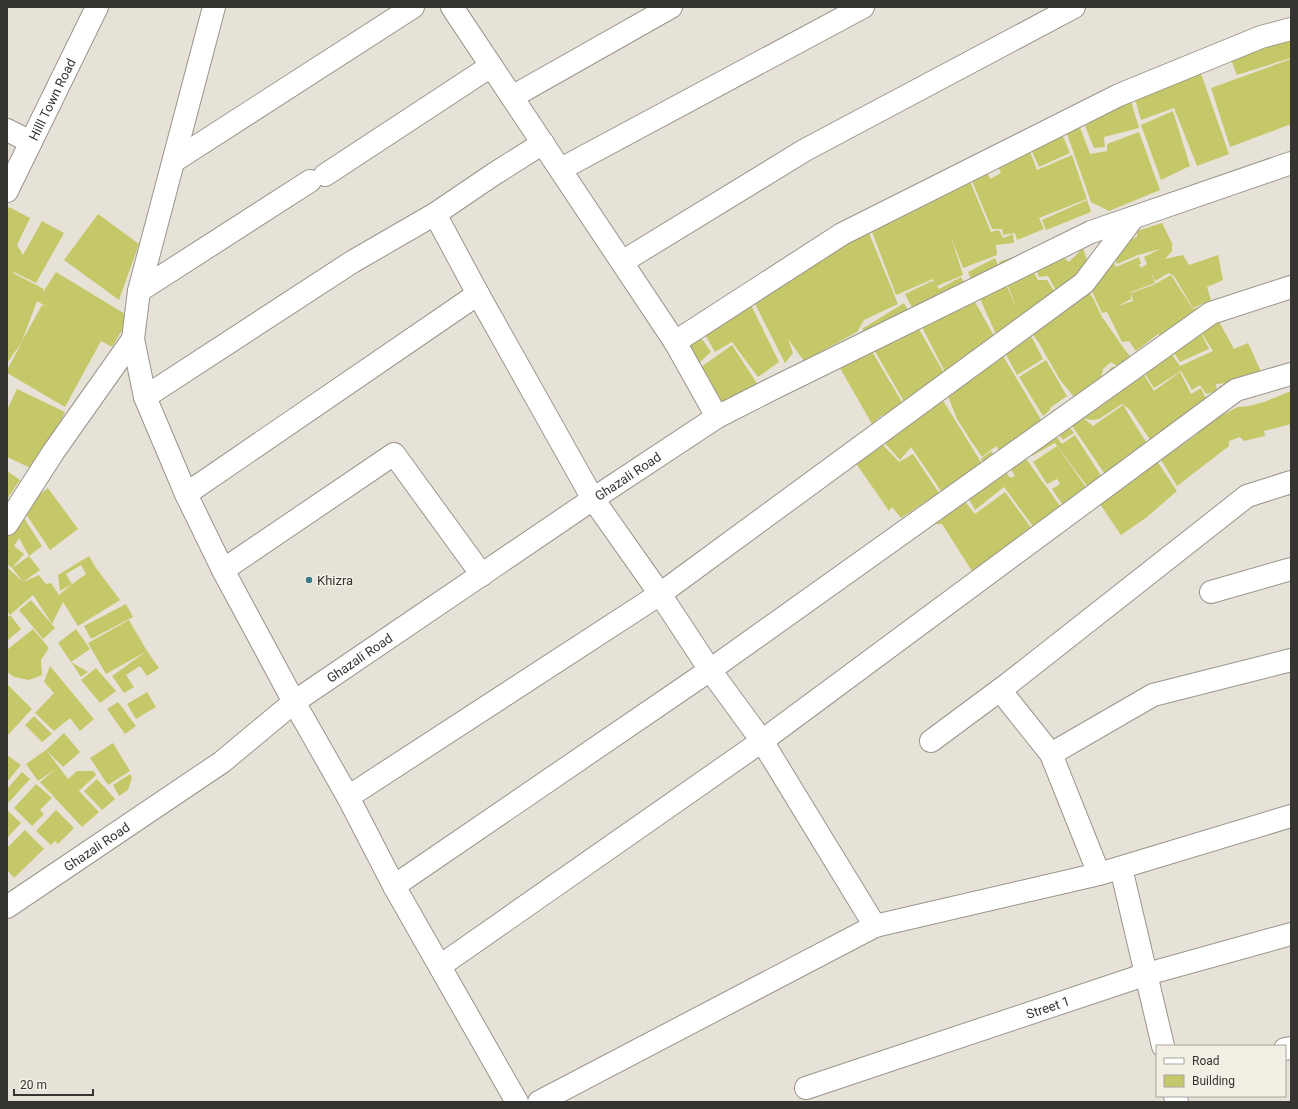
<svg xmlns="http://www.w3.org/2000/svg" width="1298" height="1109" font-family="Roboto,sans-serif">
  <style>
    .building { fill: #c5c869; fill-rule: evenodd }
    .lines { fill: none; stroke-linecap: round; stroke-linejoin: round }
    .minor-casing { stroke: #9a958c; stroke-width: 24 }
    .minor { stroke: #fff; stroke-width: 22 }
    .poi-dot { fill: #387d8a; stroke: #f4efe4; stroke-width: 1.5 }
    .labels { text-anchor: middle; stroke-width: 3; stroke-linejoin: round; paint-order: stroke }
    .street-label { font-size: 13px; fill: #363430; stroke: #f4efe4 }
    .poi-label { font-size: 13px; fill: #363430; stroke: #f4efe4; text-anchor: start }
  </style>
  <rect width="100%" height="100%" fill="#e7e2d7"/>
  <!-- building -->
  <path class="building" d="M1291,18V58L1237,75L1233,65L1226,41Z
    M1291,59V124L1230,147L1211,88Z
    M1198,65L1229,154L1197,166L1174,108L1141,120L1133,92Z
    M1131,101L1139,128L1104,137L1105,147L1094,148L1085,126L1097,118Z
    M1173,111L1190,166L1161,180L1141,125Z
    M1055,117L1070,153L1039,167L1029,145Z
    M1078,122L1090,154L1107,151V144L1139,132L1160,190L1109,211L1091,202L1066,131Z
    M1027,144L1037,170L1072,155L1087,199L1039,218L1044,229L1017,240L1015,233L1003,235L1002,229H992L972,181L988,174L990,179L1001,173L995,160Z
    M964,167L991,232L999,230L1003,238L1013,234L1014,243L996,245L997,255L963,268L951,237L963,275L937,286L939,289L961,277L997,341L947,376L905,294L932,281L934,283L933,279L896,295L869,224L930,187L936,201L929,183Z
    M1087,200L1091,212L1046,230L1042,220Z
    M9,207L30,218L17,245L23,255L42,221L64,233L36,283L14,272L13,273L44,289L42,294L56,272L130,317L112,347L101,341L65,407L7,373V370L22,342L7,363V211ZM37,301L47,307L42,305L22,341Z
    M98,214L139,244L119,300L64,260Z
    M1162,223L1173,245H1172V251L1165,259L1183,255L1189,265L1218,255L1223,280L1207,287L1211,300L1193,308L1174,276L1169,273L1155,281L1150,270L1155,283L1131,292V299L1118,306L1133,301L1131,293L1153,285L1171,275L1193,309L1209,303L1166,341L1158,334L1136,351L1129,341L1122,342L1107,312L1102,313L1088,283L1113,262L1116,267L1139,257L1141,264H1139L1141,268L1147,264L1144,257L1160,249L1138,255L1117,264L1109,247L1137,237V231Z
    M866,226L898,304L864,320L857,332L804,361L788,339L793,353L785,363L754,302Z
    M1083,248L1089,266L1058,294L1048,276L1039,277L1029,255L1063,257L1069,262Z
    M1024,253L1038,280H1047L1055,292L999,341L968,272L995,258L1017,310L999,262Z
    M1089,292L1094,300L1102,317L1125,350L1136,363L1121,369L1111,362L1103,369L1101,378L1103,387L1079,403L1060,380L1039,343L1027,327Z
    M748,299L779,362L758,377L732,342L715,352L704,333Z
    M904,303L948,380L906,405L862,329Z
    M1216,316L1234,349L1248,343L1264,378L1155,447L1130,410L1122,404L1099,419L1091,420L1083,418L1073,423L1069,427L1074,433L1063,440L1046,419L1052,411L1062,408L1083,416L1112,397L1101,378L1113,366L1124,378L1141,370L1154,391L1180,372L1191,394L1201,388L1205,397L1221,392L1219,386L1231,384L1229,383L1216,384L1217,391L1206,394L1200,385L1192,390L1181,371L1154,388L1133,354L1161,339L1180,366L1213,351L1199,329L1209,349L1180,362L1170,346Z
    M697,332L711,352L699,363L682,341Z
    M1029,332L1043,359L1017,375L1000,344Z
    M996,344L1043,423L1017,443L1011,438L1063,510L1037,532L1004,487L975,510L965,492L990,474L981,459L991,451L1010,478L1015,476L996,446L982,457L971,441L957,419L946,391Z
    M732,345L760,388L725,406L701,367Z
    M868,345L905,407L886,424L882,415L872,424L836,361Z
    M1046,360L1067,396L1050,408V410L1043,416L1019,377Z
    M17,389L65,412L37,471L7,457V410Z
    M1291,391V424L1264,431L1265,436L1244,441L1240,437L1229,441V446L1177,486L1161,460L1196,435L1207,423L1230,411L1238,407L1249,406L1264,402Z
    M939,394L984,467L959,490L955,481L941,491L911,447L900,460L879,437Z
    M1123,405L1151,450L1109,480L1072,426L1083,418L1093,426Z
    M1051,430L1062,444L1075,435L1105,482L1090,490L1055,443L1032,456L1029,447Z
    M882,444L899,462L913,454L939,493L901,518L892,507L889,511L853,459Z
    M1057,446L1088,490L1064,507L1052,489L1060,484L1057,479L1047,484L1033,462Z
    M1153,455L1177,491L1147,517L1121,535L1100,504L1139,477L1135,468Z
    M7,471L20,480L7,499Z
    M953,486L975,514L1005,492L1035,533L977,579L942,524H935L928,507Z
    M48,488L78,529L50,550L22,508Z
    M22,515L42,546L29,556L19,538L14,546L24,554L12,568L7,564V535Z
    M29,556L40,570L23,582L12,568Z
    M89,556L96,568L120,600L78,626L63,602L52,624L33,595L10,615L7,611V567L23,582L39,575L46,584L51,583L59,595L72,584L60,591L58,575ZM81,565L86,574L72,584L66,574Z
    M31,600L55,628L43,639L19,610Z
    M126,604L133,617L91,639L84,626Z
    M10,615L21,629L7,641V618Z
    M129,620L147,651L106,674L88,643Z
    M33,629L49,648L41,660L42,675L29,680L14,677L7,672V650Z
    M76,629L90,649L71,662L58,643Z
    M147,651L159,668L147,676L140,666L126,675L134,687L124,693L112,676Z
    M71,662L88,672L81,677Z
    M50,666L94,719L80,731L70,718L54,731L35,713L54,693L44,682Z
    M96,668L116,691L100,703L81,680Z
    M8,685L32,709L7,736V686Z
    M147,692L156,707L136,719L127,704Z
    M118,702L136,726L125,734L107,709Z
    M34,716L52,734L42,742L25,725Z
    M64,733L80,752L63,767L46,750Z
    M113,743L130,771L108,785L90,758Z
    M46,750L68,779L77,771H94L96,775L79,791L99,812L82,827L40,782L56,769L38,781L26,764Z
    M7,755L21,765L7,782Z
    M22,772L30,779L8,803L7,802V789Z
    M130,774L132,778L128,790L119,796L113,785Z
    M97,779L115,799L102,810L84,791Z
    M36,784L52,798L40,810L44,814L32,826L14,808Z
    M7,810L21,823L7,838Z
    M56,810L74,828L58,844L55,841L51,845L36,831Z
    M25,830L44,849L14,878L7,870V848Z"/>
  <g class="lines">
    <defs>
      <g id="minor">
        <path d="M214,7L139,291L133,339L145,397L186,494L223,570L294,702L348,797L394,886L517,1102"/>
        <path d="M452,7L675,342L717,417"/>
        <path d="M512,97L671,7"/>
        <path d="M7,130L31,142"/>
        <path d="M174,161L413,7"/>
        <path d="M561,169L863,7"/>
        <path d="M325,175L491,66"/>
        <path id="s1" d="M7,191L97,7"/>
        <path d="M435,214L494,174L543,143"/>
        <path d="M622,262L805,150L1074,7"/>
        <path d="M139,291L310,181"/>
        <path d="M675,342L842,234L1119,95L1261,37L1291,29"/>
        <path d="M145,397L352,262L435,214L478,294L593,499L660,594L710,670L762,741L875,926"/>
        <path d="M186,494L478,294"/>
        <path d="M7,524L54,451L133,339"/>
        <path d="M223,570L394,454L482,575"/>
        <path d="M1211,592L1291,569"/>
        <path d="M1000,690L1051,754L1099,874"/>
        <path d="M931,741L1008,684L1247,496L1291,482"/>
        <path d="M1051,754L1153,695L1291,660"/>
        <path d="M348,797L660,594L1084,283L1133,218"/>
        <path d="M1121,868L1163,1046"/>
        <path d="M394,886L710,670L1211,313L1291,287"/>
        <path id="s2" d="M7,907L222,762L294,702L593,499L717,417L770,390L1091,232L1291,163"/>
        <path d="M440,966L762,741L1236,390L1291,374"/>
        <path d="M1285,1049L1291,1048"/>
        <path id="s3" d="M806,1088L1147,974L1291,934"/>
        <path d="M1175,1096L1177,1102"/>
        <path d="M539,1102L875,926L1099,874L1291,816"/>
      </g>
    </defs>
    <!-- minor casing -->
    <use href="#minor" class="minor-casing"/>
    <!-- minor -->
    <use href="#minor" class="minor"/>
  </g>
  <!-- markers -->
  <circle class="poi-dot" cx="309" cy="580" r="4"/>
  <g class="labels">
    <!-- street labels -->
    <g class="street-label">
      <text dy="5" stroke="none"><textPath href="#s1" startOffset="102">Hilll Town Road</textPath></text>
      <text dy="5" stroke="none"><textPath href="#s2" startOffset="756">Ghazali Road</textPath></text>
      <text dy="5" stroke="none"><textPath href="#s2" startOffset="432">Ghazali Road</textPath></text>
      <text dy="5" stroke="none"><textPath href="#s2" startOffset="108">Ghazali Road</textPath></text>
      <text dy="5" stroke="none"><textPath href="#s3" startOffset="255">Street 1</textPath></text>
    </g>
    <!-- poi labels -->
    <g class="poi-label">
      <text x="317" y="585">Khizra</text>
    </g>
  </g>
  <!-- border -->
  <rect width="1298" height="1109" fill="none" stroke="#363430" stroke-width="16"/>
  <!-- legend -->
  <rect x="1156" y="1045" width="130" height="52" fill="#f4efe4" stroke="#a8a49c"/>
  <rect x="1164" y="1058" width="20" height="6" fill="#ffffff" stroke="#a8a49c"/>
  <text x="1192" y="1065" font-size="12" fill="#363430">Road</text>
  <rect x="1164" y="1075" width="20" height="12" fill="#c5c869" stroke="#a8a49c"/>
  <text x="1192" y="1085" font-size="12" fill="#363430">Building</text>
  <!-- scale -->
  <path d="M14 1089v6h79v-6" fill="none" stroke="#363430" stroke-width="2"/>
  <text x="20" y="1089" font-size="12" fill="#363430" stroke="#f4efe4" stroke-width="3" paint-order="stroke">20 m</text>
</svg>
